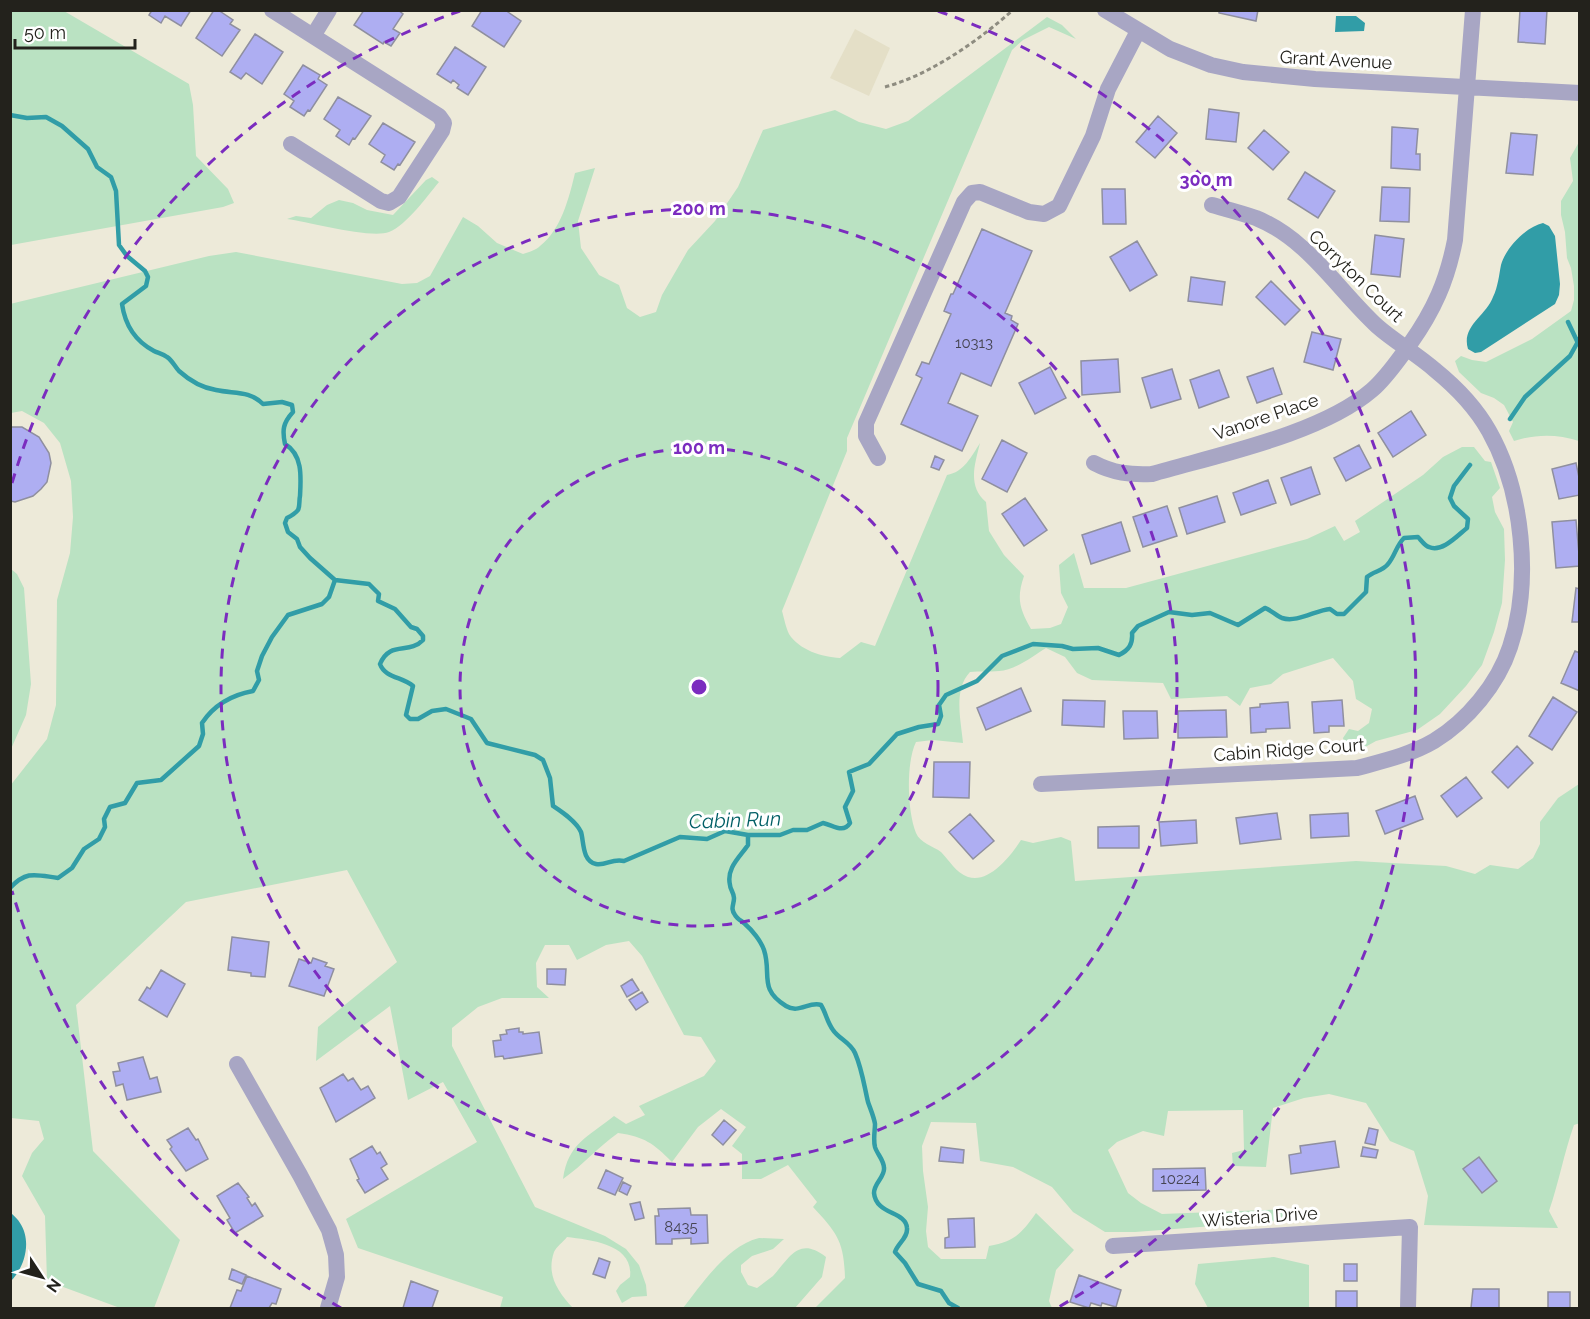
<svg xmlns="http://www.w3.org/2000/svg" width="1590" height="1319" font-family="Raleway,sans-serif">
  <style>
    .built { fill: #e4dfc7 }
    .green { fill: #bae2c2 }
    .water { fill: #319da7 }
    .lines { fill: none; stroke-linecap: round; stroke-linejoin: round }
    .stream { stroke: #319da7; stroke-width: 4.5 }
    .building { fill: #aeaef2; stroke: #8f8f9f; stroke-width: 1.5 }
    .path { stroke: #8e8c80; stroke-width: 3; stroke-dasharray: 4.5 3; stroke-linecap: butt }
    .minor { stroke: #a8a6c4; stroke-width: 16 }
    .ring { fill: none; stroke: #7b2cbf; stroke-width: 3; stroke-dasharray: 10 8 }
    .labels { text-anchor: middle; stroke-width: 6; stroke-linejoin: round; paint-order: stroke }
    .number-label { font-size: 15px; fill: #464552 }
    .street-label { font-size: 18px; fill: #23221c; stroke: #fff }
    .water-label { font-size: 20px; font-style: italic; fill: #005e65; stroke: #fff }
    .centre { fill: #7b2cbf; stroke: #fff; stroke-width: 3 }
    .ring-label { font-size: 18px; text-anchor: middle; font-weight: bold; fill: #7b2cbf; stroke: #fff; stroke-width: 6; stroke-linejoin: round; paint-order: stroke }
  </style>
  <rect width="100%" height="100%" fill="#edead9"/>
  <!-- built -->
  <path class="built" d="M855,29L890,48L869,96L830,78Z"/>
  <!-- green -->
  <path class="green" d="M11,10L64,11L189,84L193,105L196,156L228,189L234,203L223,207L11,245Z
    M1047,17L1062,25L1076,39L1049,27L1023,40L1012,50L847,438V451L782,611C784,618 786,628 789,634C799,650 822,657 840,658L861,642L875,646L947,475C964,472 971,457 980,443C975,464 967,486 986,502L989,531L1004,555L1024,576C1016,599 1020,609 1031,629L1050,628L1061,624L1068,607L1061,593L1059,565L1074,553L1084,588H1126L1307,539L1335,526L1344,541L1360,532L1355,521L1423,475L1443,457L1462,447H1474L1485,461L1491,462L1500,488L1492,497L1495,512L1504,529L1505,560L1502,603L1494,632L1482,665L1466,686L1440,714L1417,730L1376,741L1358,751L1345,747L1343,738L1349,729L1358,731L1369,723L1372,709L1356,699L1353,681L1333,658L1283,674L1271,684L1250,688L1240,706L1227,696L1171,699L1163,683L1092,680L1077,673L1065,657L1046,648C1033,656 1014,671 999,671C989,672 980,671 970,672C953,690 961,720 963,743L933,740L916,742C906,762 907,811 916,833C920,843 933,846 941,852C949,860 956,873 968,877C989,884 1011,856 1021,840L1033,843L1061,837L1071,841L1075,881L1356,861L1446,866L1475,874L1490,865L1518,869L1533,858L1540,844V822L1558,798L1579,784L1580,1123L1574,1125C1564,1153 1559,1182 1549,1211L1558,1228L1424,1225L1428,1196L1414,1151L1390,1141L1366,1103L1329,1094L1304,1098L1273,1108L1266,1167L1233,1166L1232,1153L1244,1150L1243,1110L1168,1111L1164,1136L1143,1131L1117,1142L1108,1150L1128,1193L1141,1203L1162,1214L1290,1209L1291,1220L1135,1232H1105L1073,1212L1052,1187L1013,1167L980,1161L976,1123L931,1122L922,1146L923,1171L928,1207L926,1231L928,1247L941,1259H986L989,1246C1015,1241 1021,1234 1036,1213L1074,1250L1056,1270L1049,1301L1052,1308H815L845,1278C844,1241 837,1233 813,1207L817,1202L788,1165L761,1179H742V1154L732,1146L746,1127L721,1109L698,1127L672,1162C653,1143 645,1137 618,1133C598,1147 583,1165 563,1179C568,1143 588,1137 614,1116L626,1124L645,1115L639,1106L704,1076L716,1061L701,1037L684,1035L642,956L629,941L606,945L577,960L569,945H545L536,963L537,987L549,998H502L478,1007L452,1028V1046L535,1207L605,1236L626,1249L639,1265L646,1285L647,1296L632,1297L622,1303L616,1291L620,1285L630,1277C634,1244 591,1240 567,1237C563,1242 556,1247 554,1252C546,1275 558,1292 573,1308H500L503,1297L358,1248L346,1219L477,1142L443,1082L408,1100L390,1006L316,1061L318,1027L397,962L347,870L186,902L76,1005L93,1151L180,1240L154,1308H120L47,1281L45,1216L22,1176L32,1153L44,1139L39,1121L11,1118L10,786L47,739L56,705L57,600L70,553L73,517L71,481L60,443L44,423L22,411L11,413L10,304L209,256L236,252L402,284L417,283L430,276L463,217L478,226L497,243L523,254C529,252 536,250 540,246C561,230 569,198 575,173L595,168L578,221L581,248L599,275L619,285L627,308L640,317L656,312L662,295L688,250L715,221L738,187L763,130L835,110L859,122L886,129L908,121Z
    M1579,142V441C1557,434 1536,434 1514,441L1509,431L1513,422L1504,405L1494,398L1481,393L1459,372L1455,361L1461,356L1472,360L1486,362L1532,339L1571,311L1574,300V286L1571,268L1567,258L1565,232L1561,215V201L1573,181L1570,158Z
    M432,177L439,182C427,196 407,225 389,232C371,239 309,222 287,219L296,216L311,218L327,205L339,200L353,203L367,210L393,215L426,180Z
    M11,569L17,574L24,588L31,684L26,715L11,749Z
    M759,1238L784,1239L773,1249L752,1256L741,1265V1272L748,1285L757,1288C762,1284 768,1280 773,1276C790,1257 799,1236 826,1257L822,1277L795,1308H683C702,1284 727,1246 759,1238Z
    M1274,1257L1309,1265V1308H1208L1195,1284L1198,1264Z"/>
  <!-- water -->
  <path class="water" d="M1336,16H1356L1365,23L1364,31L1335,32Z
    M1543,223L1549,226L1555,236L1560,284L1559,295L1555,304L1481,352L1475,353L1468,349C1461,326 1486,316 1493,297C1498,287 1499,275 1501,265C1506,247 1526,227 1543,223Z
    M11,1213C14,1216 18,1219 20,1223C32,1241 25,1267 11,1281Z"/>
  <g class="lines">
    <!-- stream -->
    <path class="stream" d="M10,115L27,118L46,117L62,126L88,149L97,167L111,177L116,191L119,245L127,256L145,271L148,277L146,286L122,304C125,325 135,341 154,351C158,353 163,354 167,357C172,360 175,367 179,371C189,380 203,388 216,390C234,394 249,390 263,404L282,402L292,405L293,412C283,423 282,430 285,444C303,455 301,477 300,496C299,500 300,506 298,510C295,514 291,516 287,518L285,523L288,532L297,539L300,547L310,558L335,580L369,584L379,594L378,601L395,609L411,627L417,629L423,636V640C409,655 390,640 380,664C385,678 403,677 413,686L406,715L410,719H418L432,711L446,709L471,719L487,743L535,755L543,760L550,778L553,806C562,812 576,821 581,832C584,842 582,861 596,864C606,866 612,858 624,861L680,837L707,839L725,831L748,835H780L793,830H807L823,823C833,825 843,834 850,823L845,807L853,791L849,772L869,764L897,734L919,727L938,724L941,716L939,705L946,695L977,681L1002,656L1033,644L1062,646L1073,649L1098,648L1119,655C1129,650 1133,644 1132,633L1138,626L1169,612L1192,615L1210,613L1238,625L1265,608C1271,610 1277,616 1282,618C1297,623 1316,610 1330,609L1337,614H1344L1366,592L1367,577C1374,571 1383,571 1388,564C1395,556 1396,546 1404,538L1418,537C1421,540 1425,546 1429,547C1442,553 1458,535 1467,528L1468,519L1454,506L1450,498L1454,486L1470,465
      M1568,322L1577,341
      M1510,419L1525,397L1570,356L1580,338
      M748,835V845C740,857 726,868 730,885C730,889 734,893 734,898C734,905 730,908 735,915C737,919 742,921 745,924C752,930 761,941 764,950C772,974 758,989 786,1006C799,1014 809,1001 821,1005C826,1013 827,1022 833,1030C839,1039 850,1042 855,1053C862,1069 864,1085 868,1102C870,1108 874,1117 875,1124C875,1131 873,1139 875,1147C877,1154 884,1160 884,1168C885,1177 874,1183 874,1193C876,1215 906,1211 907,1228C908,1238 898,1243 895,1252L905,1263L918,1284L941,1291L949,1303L958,1308
      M10,888C27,870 36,875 58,878L72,868L84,849L99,839L105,827L104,819L110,807L125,803L137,783L161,780L199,746L203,734L202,723C214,705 231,695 253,691L259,680L257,671L262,656L272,637L288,615L322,604L329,597L335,580"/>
  </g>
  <!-- building -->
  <path class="building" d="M152,10H191L181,26L165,16L161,23L149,15Z
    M214,10H218L233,20L230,24L240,30L222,56L196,38Z
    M364,10H398L403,14L393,29L400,33L391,46L384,42L383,44L354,25Z
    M482,10H505L521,21L504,47L472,26Z
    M1219,10H1258L1256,21L1219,13Z
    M1520,10H1547L1545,44L1518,42Z
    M255,34L283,52L262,84L246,73L241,79L230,72Z
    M455,47L486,67L468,95L457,88L459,85L453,80L451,83L437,74Z
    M303,65L320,75L318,79L327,85L310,111L308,110L304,116L290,107L294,101L284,94Z
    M338,97L371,116L355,139L353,138L349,145L336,136L340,130L324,119Z
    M1209,109L1239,113L1236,142L1206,139Z
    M1158,116L1177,133L1155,158L1136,142Z
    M383,123L415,142L400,165L398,164L394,170L381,162L385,155L369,144Z
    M1392,127L1418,129L1416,154H1420V170L1391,168Z
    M1264,130L1289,152L1273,170L1248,148Z
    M1511,133L1537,135L1533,175L1506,173Z
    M1305,172L1335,191L1318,218L1288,199Z
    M1382,187L1410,188L1409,222L1380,221Z
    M1102,189H1125L1126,224H1103Z
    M982,229L1032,251L1005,313L1012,316L1011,320L1018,324L991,386L961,373L948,403L978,416L962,451L901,424L922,378L916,375L922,362L929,364L951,314L944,311L951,294H953Z
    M1375,235L1404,239L1400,277L1371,274Z
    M1137,241L1157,275L1130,291L1110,257Z
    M1191,277L1225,282L1222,305L1188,301Z
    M1271,281L1300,310L1285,325L1256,297Z
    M1312,332L1341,339L1333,370L1304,362Z
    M1118,359L1120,392L1082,395L1081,361Z
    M1050,367L1066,398L1035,414L1019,383Z
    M1273,368L1282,394L1257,403L1247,377Z
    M1172,369L1181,399L1151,408L1142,378Z
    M1219,370L1229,397L1199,408L1190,380Z
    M1411,411L1426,435L1393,457L1378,433Z
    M10,427H22L39,437L49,453L51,463L47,482L41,489L33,496L15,502L10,501Z
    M1002,440L1027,453L1007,492L982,479Z
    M1359,445L1371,468L1346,481L1334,458Z
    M935,456L944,460L939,470L931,467Z
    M1576,463L1580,482V495L1559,499L1552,469Z
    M1311,467L1320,494L1291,505L1281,478Z
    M1268,480L1276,503L1241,515L1233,493Z
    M1217,496L1225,522L1187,534L1179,508Z
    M1025,498L1047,530L1024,546L1002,514Z
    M1167,506L1177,536L1143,547L1133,517Z
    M1576,520L1580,566L1556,568L1552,522Z
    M1121,522L1130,551L1091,564L1082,535Z
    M1576,588L1580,589V622H1572Z
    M1575,651L1580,653V691L1561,683Z
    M1021,688L1031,711L986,730L977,708Z
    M1553,697L1577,712L1552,750L1529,736Z
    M1063,700L1105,701L1104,727L1062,725Z
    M1342,700L1344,726H1329V732L1314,733L1312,702Z
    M1288,702L1290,728L1266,729V732L1251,733L1250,708L1260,707V704Z
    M1226,710L1227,737L1178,738V711Z
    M1123,711H1157L1158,738L1124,739Z
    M1517,746L1533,763L1508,788L1492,772Z
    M934,762H970L969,798L933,797Z
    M1466,777L1482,798L1457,817L1441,796Z
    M1415,796L1423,819L1385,834L1376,811Z
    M1277,813L1281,839L1240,844L1236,818Z
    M1348,813L1349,836L1311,838L1310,815Z
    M970,814L994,841L973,859L949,832Z
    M1196,820L1197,843L1161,846L1159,822Z
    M1139,826V848H1098V827Z
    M232,937L269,942L265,977L251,976V973L228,970Z
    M313,958L327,963L325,966L334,969L324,996L289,986L299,959L311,963Z
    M547,969H566L565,985L547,984Z
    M161,970L185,984L167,1017L139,1000L147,987L150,989Z
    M632,979L639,990L627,997L621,986Z
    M642,992L648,1002L636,1010L629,1000Z
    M519,1028V1032H523V1034L539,1032L542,1053L504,1059L503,1056L495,1057L493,1041L501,1040L500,1035L507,1034L506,1030Z
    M143,1057L150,1079L157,1077L161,1092L127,1100L123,1084L116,1086L113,1072L120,1071L118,1063Z
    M343,1074L348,1081L353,1078L361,1090L368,1086L375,1098L336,1122L320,1088Z
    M724,1120L736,1130L723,1145L712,1135Z
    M188,1128L196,1140L198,1139L208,1159L186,1171L170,1149L172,1147L167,1140Z
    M1369,1128L1378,1130L1375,1145L1365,1143Z
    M1335,1141L1339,1167L1291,1174L1289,1155L1301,1153L1300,1146Z
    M372,1146L377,1154L380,1152L387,1164L381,1168L388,1179L365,1193L357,1180L359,1179L350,1159Z
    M941,1147L964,1150L963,1163L939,1161Z
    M1363,1147L1378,1150L1376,1158L1361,1156Z
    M1479,1157L1497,1181L1482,1193L1463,1169Z
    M1205,1168L1206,1190L1153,1191V1169Z
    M606,1170L623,1178L615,1195L598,1188Z
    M623,1182L631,1186L627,1195L619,1191Z
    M238,1183L249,1197L247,1198L252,1206L255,1203L263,1216L235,1233L227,1220L230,1218L217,1196Z
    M640,1202L644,1218L635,1220L630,1204Z
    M690,1208L691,1215H707L708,1243L691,1244V1238L672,1239V1244H656L655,1216H659L658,1209Z
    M974,1218L975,1247L945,1248V1238L949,1237L948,1219Z
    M599,1258L610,1262L605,1278L593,1274Z
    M1344,1264H1357V1281H1344Z
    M232,1269L246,1275L242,1284L229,1279Z
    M1079,1275L1121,1290L1116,1307L1102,1303L1101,1306L1091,1303L1089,1308L1070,1302Z
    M247,1276L281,1289L276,1304L272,1303L269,1308H230L237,1290L241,1291Z
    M411,1281L438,1291L432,1308H403Z
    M1473,1289H1499V1308H1471Z
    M1336,1291H1357V1308H1336Z
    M1548,1292H1570V1308H1548Z"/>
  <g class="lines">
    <!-- path -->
    <path class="path" d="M885,87C930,75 978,41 1013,10"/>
    <!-- minor -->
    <path class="minor" d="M272,10L439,116L444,123L442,131L399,197L389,203L381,201L291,144
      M1105,10L1170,49L1211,65L1243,72L1315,79L1580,93
      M313,36L329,10
      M878,458L866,436V423L964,202L972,193L980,192L1029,212L1044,214L1059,206L1093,136L1108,89L1138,31
      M1094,463C1113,473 1130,475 1152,474C1217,455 1321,434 1372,390C1387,377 1398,360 1410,344C1434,310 1447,281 1455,240L1473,10
      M1041,784L1357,768C1383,761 1410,755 1434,741C1467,721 1498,684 1510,647C1532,582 1523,491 1489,431C1476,408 1456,387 1435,370C1417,354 1395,342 1377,326C1338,290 1308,239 1256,218C1242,213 1226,209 1212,205
      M237,1064L300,1175L329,1230L336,1255L337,1277L328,1308
      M1113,1246L1410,1227L1408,1308"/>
  </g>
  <!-- distance rings -->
  <g class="ring">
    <circle cx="699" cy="687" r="239"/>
    <circle cx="699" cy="687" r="478"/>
    <path d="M341 1308A717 717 0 0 1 12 891M12 483A717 717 0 0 1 460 11M938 11A717 717 0 0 1 1057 1308"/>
  </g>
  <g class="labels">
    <!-- number labels -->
    <g class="number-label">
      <text x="974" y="348">10313</text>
      <text x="1180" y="1184">10224</text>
      <text x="681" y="1232">8435</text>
    </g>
    <!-- street labels -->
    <g class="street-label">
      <text transform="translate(1336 60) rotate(3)" y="6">Grant Avenue</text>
      <text transform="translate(1356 276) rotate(44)" y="6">Corryton Court</text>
      <text transform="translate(1266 417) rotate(-19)" y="6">Vanore Place</text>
      <text transform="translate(1289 750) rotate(-4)" y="6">Cabin Ridge Court</text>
      <text transform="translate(1260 1217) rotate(-4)" y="6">Wisteria Drive</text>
    </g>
    <!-- water labels -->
    <g class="water-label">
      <text transform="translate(735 820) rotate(-2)" y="7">Cabin Run</text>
    </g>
  </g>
  <circle cx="699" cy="687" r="9" class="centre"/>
  <g class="ring-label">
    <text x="1206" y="186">300 m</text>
    <text x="699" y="215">200 m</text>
    <text x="699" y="454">100 m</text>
  </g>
  <!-- border -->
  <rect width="1590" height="1319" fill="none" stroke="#23221c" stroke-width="24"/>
  <!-- north arrow -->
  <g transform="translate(42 1277) rotate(126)" stroke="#ffffff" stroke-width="4.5" paint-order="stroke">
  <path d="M0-4.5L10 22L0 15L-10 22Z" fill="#23221c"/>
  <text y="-9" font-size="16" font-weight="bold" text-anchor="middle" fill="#23221c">N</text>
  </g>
  <!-- scale -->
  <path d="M15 39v9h120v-9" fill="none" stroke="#23221c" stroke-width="3"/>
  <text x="24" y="39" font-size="18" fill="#23221c" stroke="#ffffff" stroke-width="4.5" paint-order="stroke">50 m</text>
</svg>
